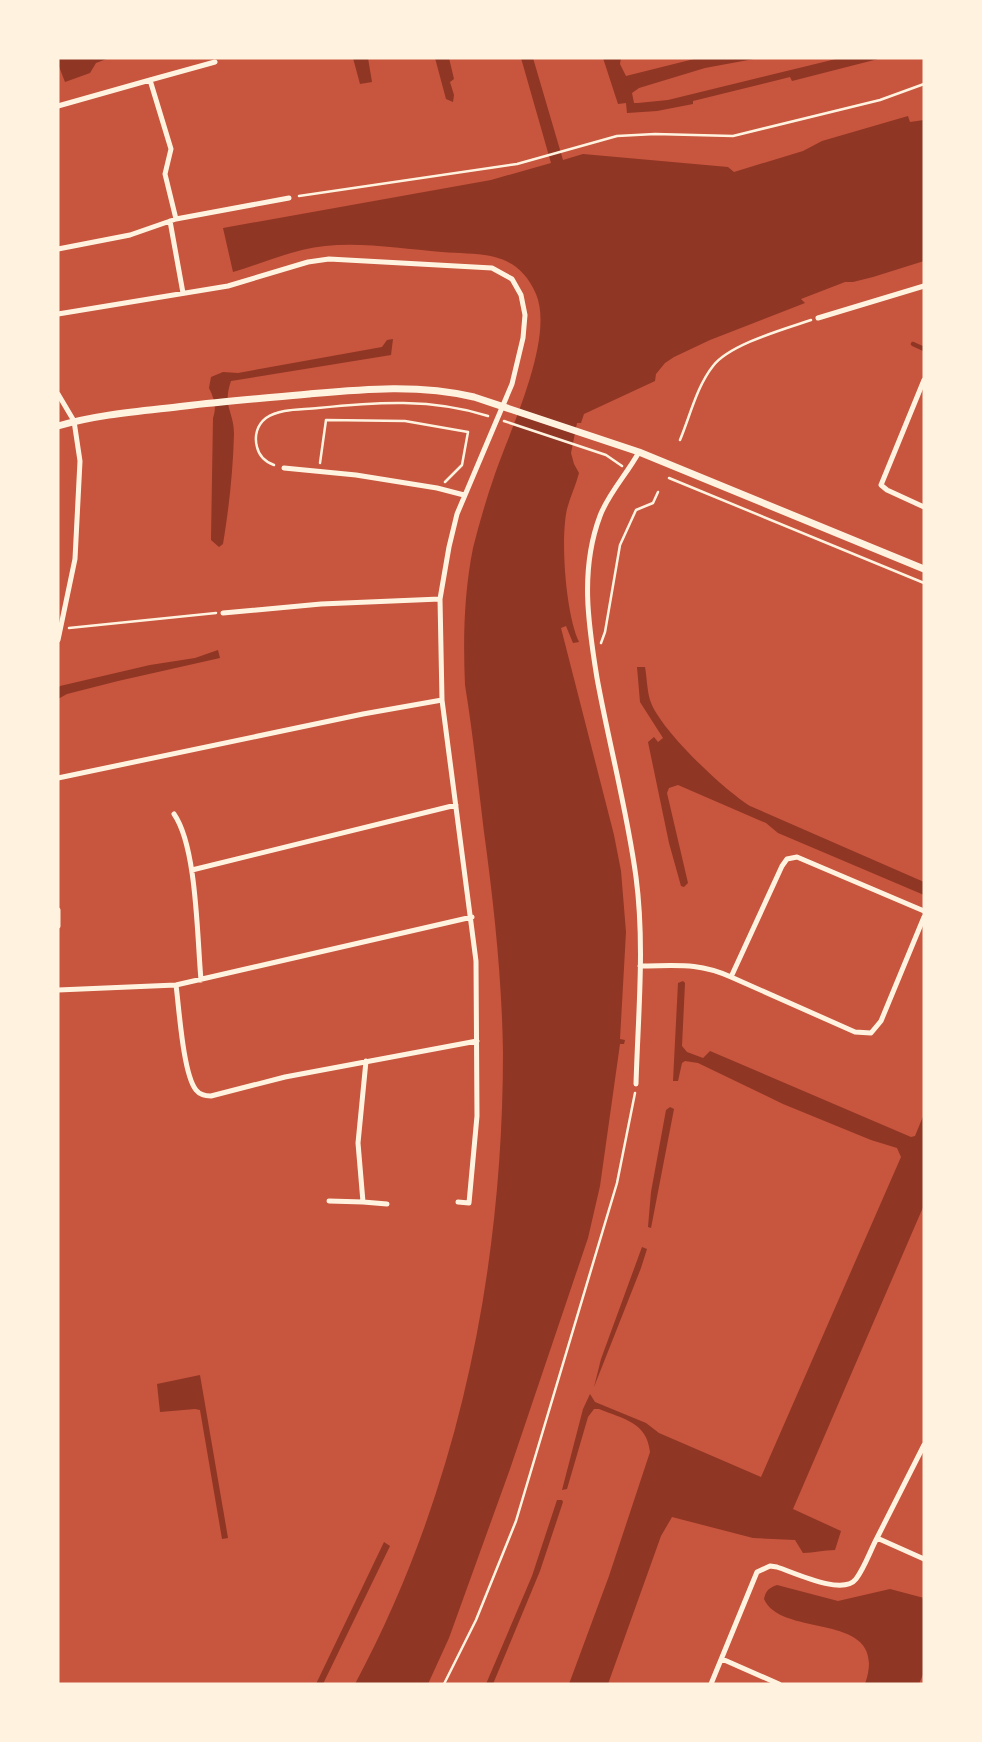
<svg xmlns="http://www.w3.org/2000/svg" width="982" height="1742" font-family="Signika,sans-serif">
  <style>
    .water { fill: #8f3625 }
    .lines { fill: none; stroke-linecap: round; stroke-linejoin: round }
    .stream { stroke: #8f3625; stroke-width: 4.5 }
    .path { stroke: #fff3e0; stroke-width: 2.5 }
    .minor { stroke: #fff3e0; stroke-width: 5 }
    .tertiary { stroke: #fff3e0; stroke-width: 7 }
  </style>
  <rect width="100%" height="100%" fill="#c8553d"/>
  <!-- water -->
  <path class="water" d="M58,58H109L96,63L90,73L65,82L58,64Z
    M353,58H368L372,82L360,84Z
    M435,58H449L454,79L450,82L454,95L453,102L446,99Z
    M521,58H533L563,160L583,154L728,167L734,172L803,151L822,141L908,116L910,122L924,120V261L873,277L853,282H845L801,299L805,303L710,340L674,357L665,363L656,374L655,381L584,414L581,423H577L571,453L574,464L579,473C576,485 570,497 567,509C560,540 566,615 579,642L573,643L566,626L561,628L614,835L621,871L626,932L620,1039L625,1040L624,1044H620L600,1186L588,1238L510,1469L449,1638L428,1684H355C458,1492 503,1270 503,1053C502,979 494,905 484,832C478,783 473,734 465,685C463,639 464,593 473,548C479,524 486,500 494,477C509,432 555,339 536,294C517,250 482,255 442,252C404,249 363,242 325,246C294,249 263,263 233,272L223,228L491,180L551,163Z
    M603,58H621L620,64L626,76L698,58H759L705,68L639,88L632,93L634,103H638L668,100L840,58H882L792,81L790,77L693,101V104L657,111L627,113L626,103L618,104Z
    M393,339L391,355L231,381C222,407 234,411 234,434C233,471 229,508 223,544L219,547L211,540L213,418C217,407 214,398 209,388L211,377L223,372L238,373L382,347L387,340Z
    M218,650L220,658L118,681L67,694L58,699V688L60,686L150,665L195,658Z
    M637,667H645C647,678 647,690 650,700C659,729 724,790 750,806L924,882V895L778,833L766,823L678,785L669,788L667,793L688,883L684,887L681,886L669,843L648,742L654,737L658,742L663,738L640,702Z
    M683,981L685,983L682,1046L687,1052L703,1058L710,1051L911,1137L915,1136L924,1114V1205L793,1509L841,1531L835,1550C823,1550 814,1553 803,1553L795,1540L753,1538L672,1517L661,1536L608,1684H569L609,1576L650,1452C647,1422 623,1419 599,1409H594L588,1417L567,1489L562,1490L583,1409L590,1394L595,1402L646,1423L659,1433L761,1477L901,1157L897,1148L871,1140L783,1104L698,1063L685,1061L682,1063L678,1081H673L678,983Z
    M670,1107L674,1109L651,1228L648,1227L651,1192L666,1110Z
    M642,1247L647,1249L641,1268L594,1387L601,1359Z
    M200,1375L228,1538L222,1539L200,1410L195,1409L160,1412L157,1384Z
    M557,1500H562L563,1502L540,1571L493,1684H486L532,1576Z
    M384,1542L390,1546L323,1684H316Z
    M777,1585L838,1601L890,1589L924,1598V1672L919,1684H865C891,1609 782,1640 764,1599C766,1590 769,1588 777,1585Z"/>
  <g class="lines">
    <!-- stream -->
    <path class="stream" d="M913,344L924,349"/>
    <!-- path -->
    <path class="path" d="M299,196L517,164L617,136L655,134L733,136L880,100L924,84
      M504,421L606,455L622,466
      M680,440C690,416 697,386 713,366C730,344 785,329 811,320
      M320,463L326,420L405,421L468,432L462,465L445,482
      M274,465C266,462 259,456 257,447C254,436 257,425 266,418C281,408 301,410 318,408C376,402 432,398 488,416
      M669,478L924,583
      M69,628L216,613
      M601,643L605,632L620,545L636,510L653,503L658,492
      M444,1684L476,1620L516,1521L617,1183L635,1093"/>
    <!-- minor -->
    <path class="minor" d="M150,80L215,62
      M58,106L150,80L171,149L165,174L176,219
      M170,221L183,293
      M58,249L130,235L176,219L289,198
      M58,314L228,286L308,262L329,259L492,268L512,279L521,295L525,315L523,338L512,384L457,514L449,547L440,599L442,700L476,961L477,1116L469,1203L458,1202
      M818,318L924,286
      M924,380L881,485L887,490L924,507
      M58,394L74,421L80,461L75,559L58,640
      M284,468L356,475L437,488L464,495
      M223,613L321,604L440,599
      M58,778L363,714L442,700
      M174,814C197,847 197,937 201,980
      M192,870L456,805
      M58,910V926
      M924,911L797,857L787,859L782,866L731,977L855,1032L871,1033L881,1021L924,917
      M640,966C676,966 697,962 731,977
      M176,985C179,1007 183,1074 196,1090C200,1095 205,1096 211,1096L285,1077L477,1041
      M58,990L176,985L472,917
      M636,1084C638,1015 645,945 636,877C627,810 609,744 597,678C588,623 580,569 600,516C608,494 627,474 639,452
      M329,1201L363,1202L358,1143L366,1061
      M363,1202L387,1204
      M924,1445L877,1538L924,1559
      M722,1659L779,1684
      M711,1684L757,1572L770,1566L777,1567C795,1573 843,1596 856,1579C865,1567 870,1551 877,1538"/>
    <!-- tertiary -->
    <path class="tertiary" d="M58,426C99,414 143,411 185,406C226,401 267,398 309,394C365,389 419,384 474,397L639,452L924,569"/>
  </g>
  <!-- border -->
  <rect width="982" height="1742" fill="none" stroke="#fff3e0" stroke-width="119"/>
</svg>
